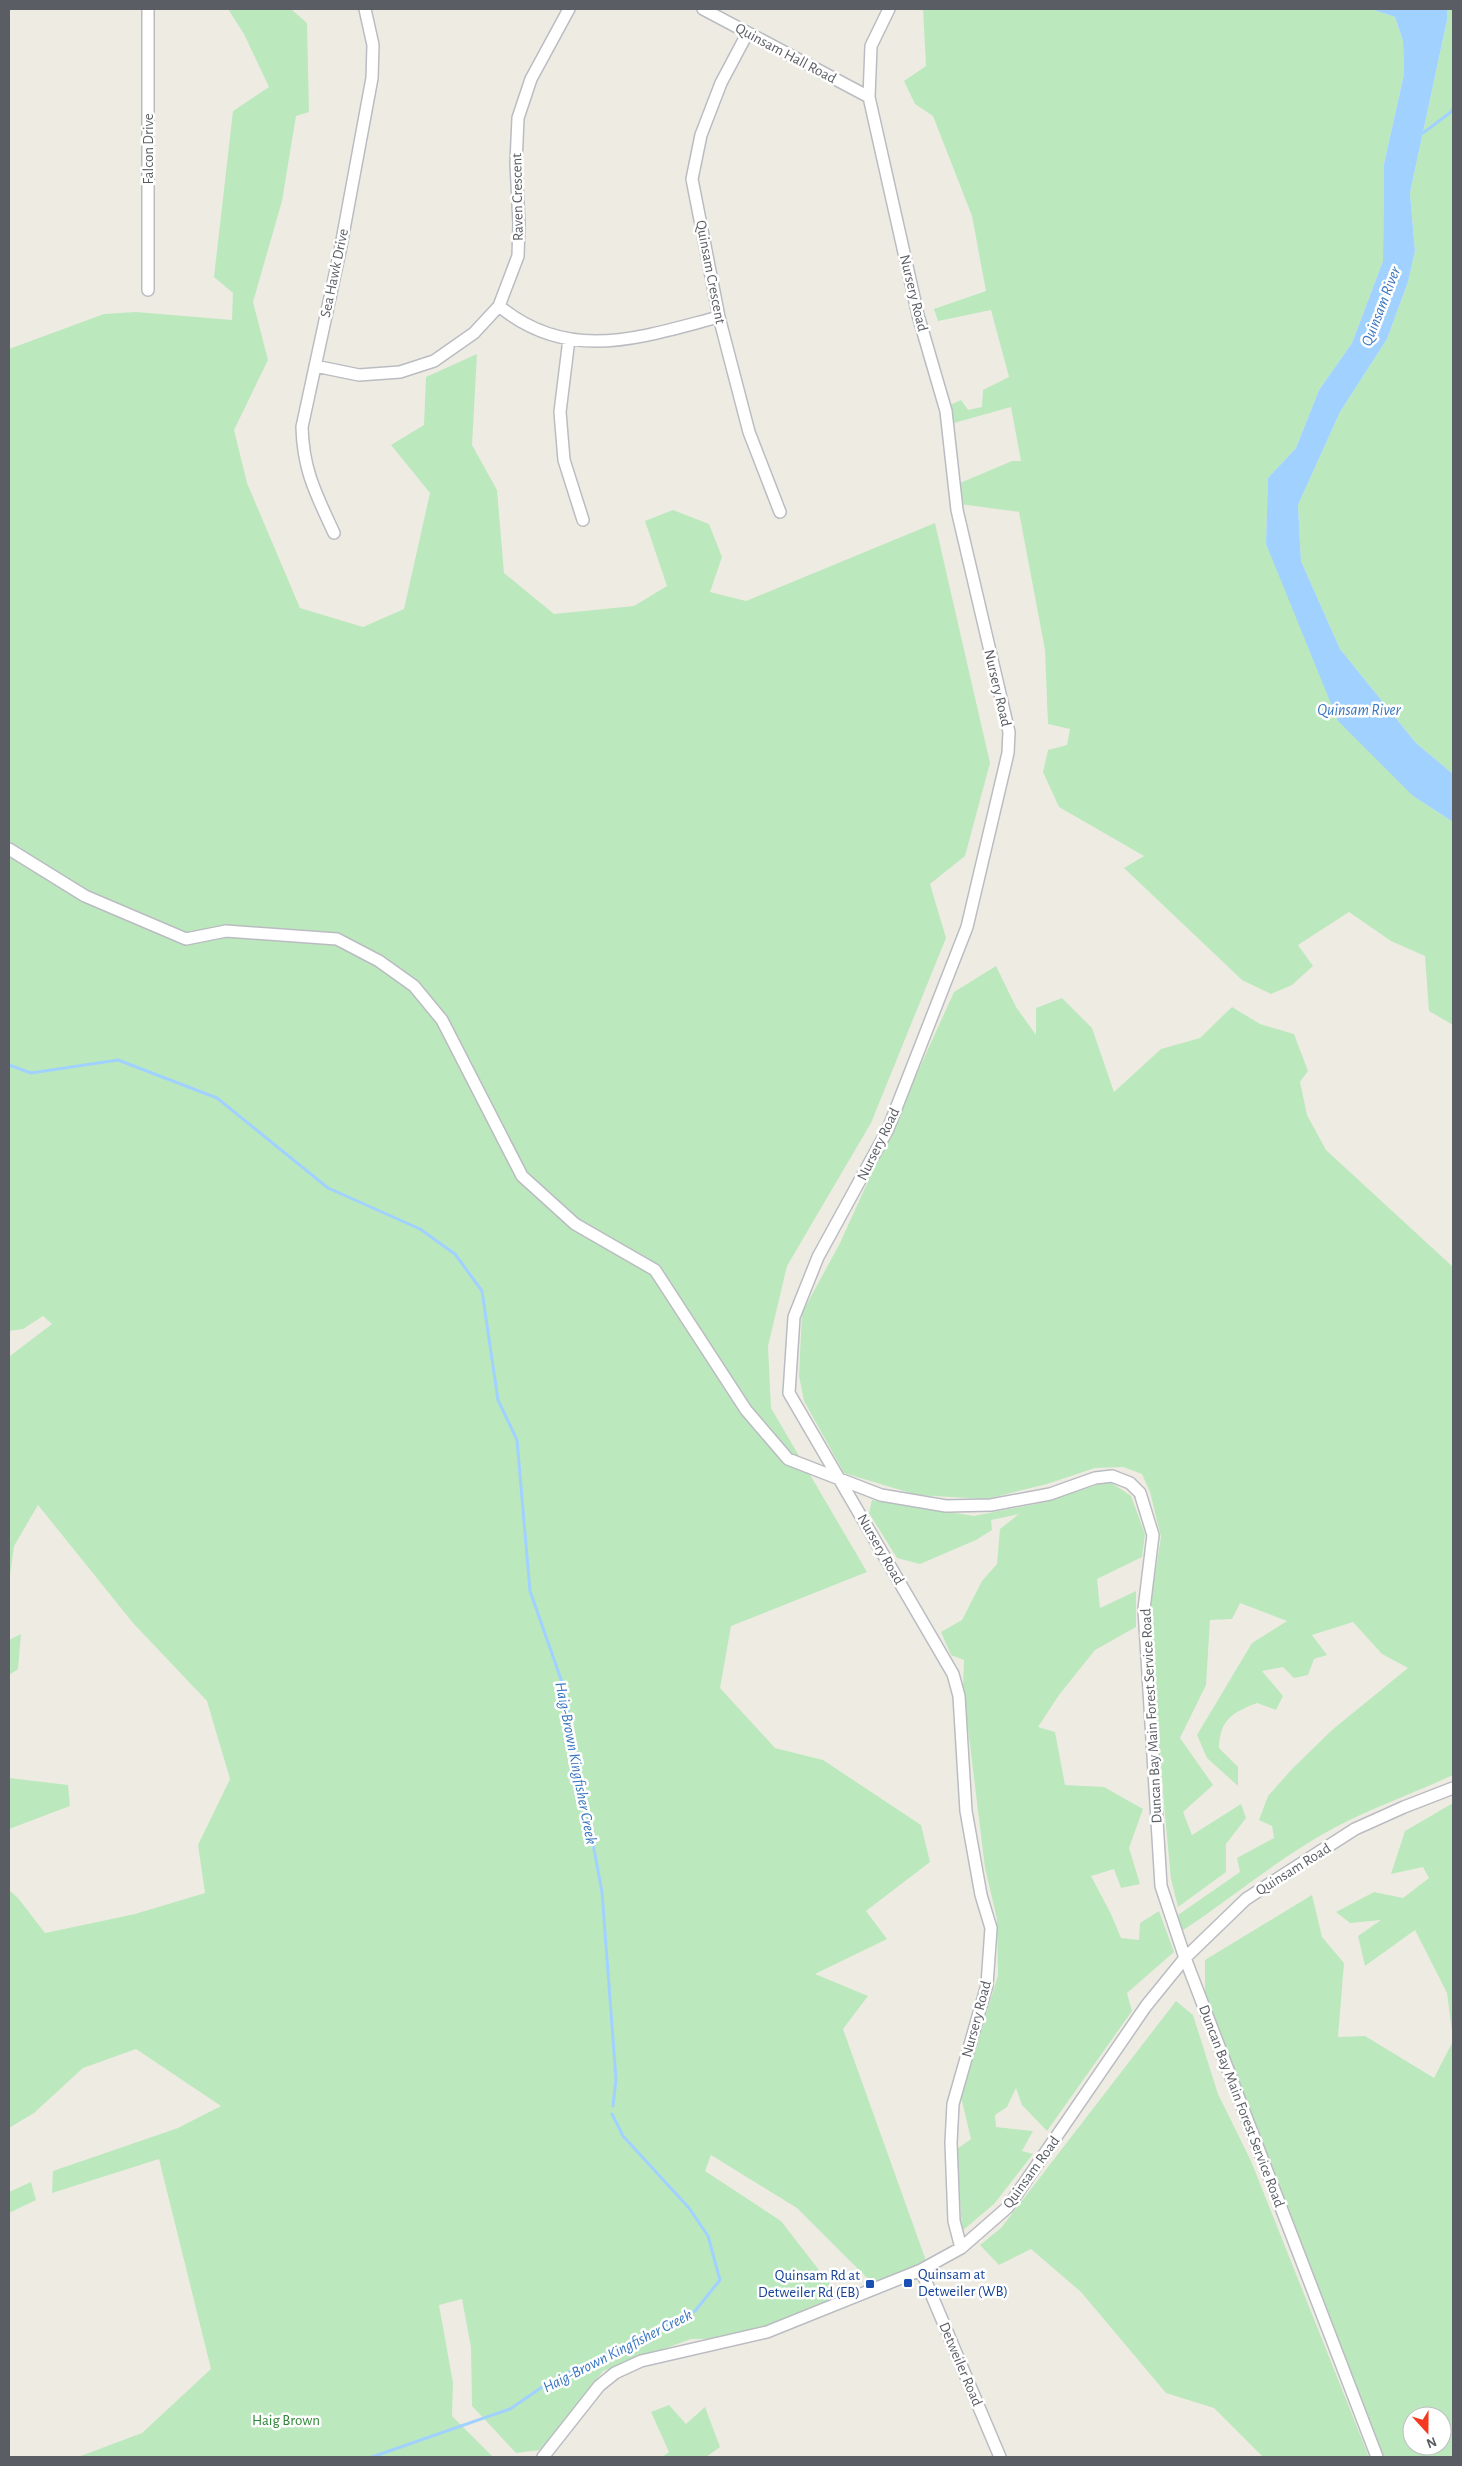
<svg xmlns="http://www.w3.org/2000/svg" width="1462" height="2466" font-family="'Alegreya Sans',sans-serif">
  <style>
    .green { fill: #bce8be; fill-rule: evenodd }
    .water { fill: #a1d2ff }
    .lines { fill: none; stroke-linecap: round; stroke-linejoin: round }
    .stream { stroke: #a1d2ff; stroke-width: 3 }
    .minor-casing { stroke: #babcc2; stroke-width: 14 }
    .minor { stroke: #fff; stroke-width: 11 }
    .transit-dot { fill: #1a4fb4; stroke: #fff; stroke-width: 2 }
    .labels { text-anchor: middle; stroke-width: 5; stroke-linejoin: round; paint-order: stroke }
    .street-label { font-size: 15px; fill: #5a5e64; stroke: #fff }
    .transit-label { font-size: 15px; fill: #164399; stroke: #fff; text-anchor: start }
    .park-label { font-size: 15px; fill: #2f8637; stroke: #fff }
    .water-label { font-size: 16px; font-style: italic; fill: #3a77c1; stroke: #fff }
  </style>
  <rect width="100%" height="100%" fill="#eeece2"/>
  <!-- green -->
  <path class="green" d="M228,9H291L307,23L309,112L296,116L282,201L253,302L268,360L234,430L247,483L300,608L363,627L404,609L430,493L391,445L424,425L426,377L477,354L472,445L497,490L504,573L554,614L634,606L667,586L645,521L673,510L709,524L722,557L710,592L746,601L935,523L990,763L965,856L930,884L946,938L871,1123L787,1266L768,1346L771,1408L867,1572L731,1626L720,1688L775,1748L823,1760L921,1825L930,1862L866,1911L887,1939L815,1974L868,1996L843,2029L929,2269L877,2288L797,2208L711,2155L705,2171L781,2221L843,2301L760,2338L691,2339L603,2371L541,2450L516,2453L472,2406L471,2347L462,2299L439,2305L453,2383L452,2416L493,2457H78L142,2433L211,2369L159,2159L52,2193L53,2171L178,2128L221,2106L136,2049L83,2068L34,2113L9,2128V1890L18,1898L45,1933L135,1914L205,1893L198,1845L230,1779L207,1701L133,1623L38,1505L14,1546L9,1582L10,1356L52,1324L43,1316L23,1329L9,1331V349L104,314L136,312L232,320L233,293L214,277L233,111L269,87L244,34Z
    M923,9H1371L1395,17L1403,41L1404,74L1384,164L1383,261L1352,343L1319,390L1296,448L1268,478L1266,544L1413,796L1453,822V1025L1429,1011L1425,956L1391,941L1349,912L1298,945L1313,966L1292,985L1271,994L1242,980L1124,868L1144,856L1059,807L1043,772L1048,750L1067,745L1070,729L1048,724L1045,650L1019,512L960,504V483L1012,461H1021L1011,407L954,423L950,405L961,400L968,410L982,407L983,390L1009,377L991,310L938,321L934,309L986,291L972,216L933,116L915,104L904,81L926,66Z
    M1447,9H1453V774L1416,743L1340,649L1301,561L1298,505L1340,412L1387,339L1408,282L1415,251L1410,193L1447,20Z
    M996,966L1016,1007L1036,1035V1008L1062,998L1092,1028L1114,1092L1161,1049L1200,1038L1232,1007L1260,1024L1294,1034L1308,1071L1300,1082L1307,1115L1326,1150L1453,1267V1775C1414,1793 1372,1808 1334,1828C1280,1857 1233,1897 1182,1931L1178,1915L1240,1872L1237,1858L1274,1838L1272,1826L1259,1820L1268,1796L1292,1769L1332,1730L1408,1668L1382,1654L1353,1622L1312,1635L1327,1655L1314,1659L1308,1675L1294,1678L1283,1667L1262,1671L1283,1696L1276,1710L1257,1703C1232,1713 1220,1719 1219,1748L1238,1767V1786L1207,1758L1197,1735L1252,1643L1287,1621L1240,1603L1232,1619L1210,1620L1206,1685L1180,1738L1213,1785L1183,1812L1192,1835L1241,1804L1246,1818L1226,1844V1872L1178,1907L1171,1879L1164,1805L1150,1605L1161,1537L1150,1492L1142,1474L1123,1467L1095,1468L1047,1484L986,1499L917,1495L844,1473L804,1401L799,1376L802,1313L840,1243L954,992Z
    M1109,1481L1131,1496L1145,1534L1142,1557L1097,1579L1100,1608L1136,1591V1627L1095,1650L1059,1695L1038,1727L1055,1732L1065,1785L1104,1787L1143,1809L1129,1848L1140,1884L1121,1888L1114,1869L1091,1876L1111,1914L1121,1938L1139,1940L1140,1923L1159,1911L1174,1952L1127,1993L1132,2011L1047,2131L1022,2105L1016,2088L1007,2107L995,2115L996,2127L1033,2131L1022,2151L1033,2154L994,2204L962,2231L957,2149L971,2139L961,2097L998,1975L997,1919L985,1868L963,1687L964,1660L951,1655L941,1632L962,1620L982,1581L997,1564L1000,1529L1019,1514L991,1520L992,1530L976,1540L920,1564L897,1558L869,1513L872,1500L974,1516L1045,1502Z
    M21,1634L18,1669L9,1675V1640Z
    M9,1778L68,1785L70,1806L9,1829Z
    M1453,1803V2039L1447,1993L1415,1930L1365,1966L1358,1936L1381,1920L1350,1923L1336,1912L1374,1892L1403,1898L1429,1878L1423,1867L1391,1874L1405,1831Z
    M1312,1895L1322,1937L1344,1963L1338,2037L1365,2036L1434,2078L1453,2041V2457H1384L1205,1993V1960ZM1412,2416H1442V2446H1412Z
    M1176,2001L1193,2015L1218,2094L1251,2161L1369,2457H1263L1214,2408L1166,2393L1081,2292L1031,2249L999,2265L980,2245L1001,2228Z
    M31,2182L36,2200L9,2213V2192Z
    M669,2405L686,2424L705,2407L720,2447L706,2457H662L669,2452L651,2412Z"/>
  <!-- water -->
  <path class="water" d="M1371,9H1447V20L1410,193L1415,251L1408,282L1387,339L1340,412L1298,505L1301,561L1340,649L1416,743L1453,774V822L1413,796L1338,721L1266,544L1268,478L1296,448L1319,390L1352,343L1383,261L1384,164L1404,74L1403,41L1395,17Z"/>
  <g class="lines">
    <!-- stream -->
    <path class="stream" d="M1423,133L1451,112L1453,108
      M9,1065L31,1073L118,1060L217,1098L328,1188L420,1229L455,1254L482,1291L498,1400L517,1440L530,1591L564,1688L602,1892L616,2079L613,2106
      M372,2457L510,2409L551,2381L695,2311L720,2280L708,2236L689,2208L623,2136L612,2114"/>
    <defs>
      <path id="minor" d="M703,9L869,97
        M889,9L871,46L869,97L918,315L946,411L957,510L1009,732L1008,753L967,927L888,1129L818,1257L794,1317L789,1393L953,1674L959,1696L966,1811L981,1895L991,1928L987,1985L953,2104L951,2143L954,2221L961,2248
        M747,34L721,83L701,135L692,179L719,317L749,432L780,512
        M148,290V9
        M499,306C569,364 641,337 719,317
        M569,339L560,412L564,460L583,520
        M315,366L359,375L400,372L434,361L474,333L499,306L518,256L519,224L516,163L518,118L531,79L569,9
        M334,533C316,494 303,470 302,427L340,251L372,78L373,45L365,9
        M9,849L85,896L186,939L226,931L337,939L379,961L414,986L442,1020L522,1176L575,1224L655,1270L746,1410L788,1459L881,1495L946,1506L991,1505L1050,1494L1095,1478L1112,1476L1130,1483L1140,1493L1153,1535L1144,1609L1161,1886L1185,1958L1377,2457
        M921,2270L1000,2457
        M543,2457L599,2386L615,2373L641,2361L767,2332L921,2270L961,2248L1008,2207L1146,2006L1185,1958L1246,1899L1355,1829L1404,1807L1453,1788"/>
    </defs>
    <!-- minor casing -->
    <use href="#minor" class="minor-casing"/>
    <!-- minor -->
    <use href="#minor" class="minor"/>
  </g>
  <!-- markers -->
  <g class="transit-dot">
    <rect x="903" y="2278" width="10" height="10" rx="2.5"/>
    <rect x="865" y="2279" width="10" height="10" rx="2.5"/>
  </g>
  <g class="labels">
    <!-- street labels -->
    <g class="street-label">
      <text transform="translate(786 53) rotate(28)" y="5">Quinsam Hall Road</text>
      <text transform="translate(148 149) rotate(-90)" y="5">Falcon Drive</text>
      <text transform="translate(517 197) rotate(-91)" y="5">Raven Crescent</text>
      <text transform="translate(711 272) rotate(79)" y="5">Quinsam Crescent</text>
      <text transform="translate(334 273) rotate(-78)" y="5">Sea Hawk Drive</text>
      <text transform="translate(914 293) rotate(76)" y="5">Nursery Road</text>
      <text transform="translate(998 688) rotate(77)" y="5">Nursery Road</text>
      <text transform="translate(878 1144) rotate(-64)" y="5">Nursery Road</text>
      <text transform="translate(881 1549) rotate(60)" y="5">Nursery Road</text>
      <text transform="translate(1151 1716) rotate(-93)" y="5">Duncan Bay Main Forest Service Road</text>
      <text transform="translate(1293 1869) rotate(-32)" y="5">Quinsam Road</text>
      <text transform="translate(976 2019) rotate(-75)" y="5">Nursery Road</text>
      <text transform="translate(1242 2106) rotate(69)" y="5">Duncan Bay Main Forest Service Road</text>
      <text transform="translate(1031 2172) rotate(-54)" y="5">Quinsam Road</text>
      <text transform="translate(961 2364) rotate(67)" y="5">Detweiler Road</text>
    </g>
    <!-- transit labels -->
    <g class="transit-label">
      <text x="918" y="2279">Quinsam at<tspan x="918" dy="17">Detweiler (WB)</tspan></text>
      <text x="860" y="2280" text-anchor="end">Quinsam Rd at<tspan x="860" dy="17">Detweiler Rd (EB)</tspan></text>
    </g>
    <!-- park labels -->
    <g class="park-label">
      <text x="286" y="2425">Haig Brown</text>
    </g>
    <!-- water labels -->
    <g class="water-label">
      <text transform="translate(1380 306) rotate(-69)" y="6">Quinsam River</text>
      <text x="1359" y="715">Quinsam River</text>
      <text transform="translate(577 1763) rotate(79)" y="6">Haig-Brown Kingfisher Creek</text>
      <text transform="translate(617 2350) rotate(-27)" y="6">Haig-Brown Kingfisher Creek</text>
    </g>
  </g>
  <!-- border -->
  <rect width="1462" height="2466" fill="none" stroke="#5a5e64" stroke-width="20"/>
  <!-- north arrow -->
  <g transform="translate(1427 2431) rotate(159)"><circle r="24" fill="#ffffff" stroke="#bdbfc1"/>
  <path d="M0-4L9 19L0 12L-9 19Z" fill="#f43b22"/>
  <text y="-8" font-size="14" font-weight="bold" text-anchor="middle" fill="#5a5e64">N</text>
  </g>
</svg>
